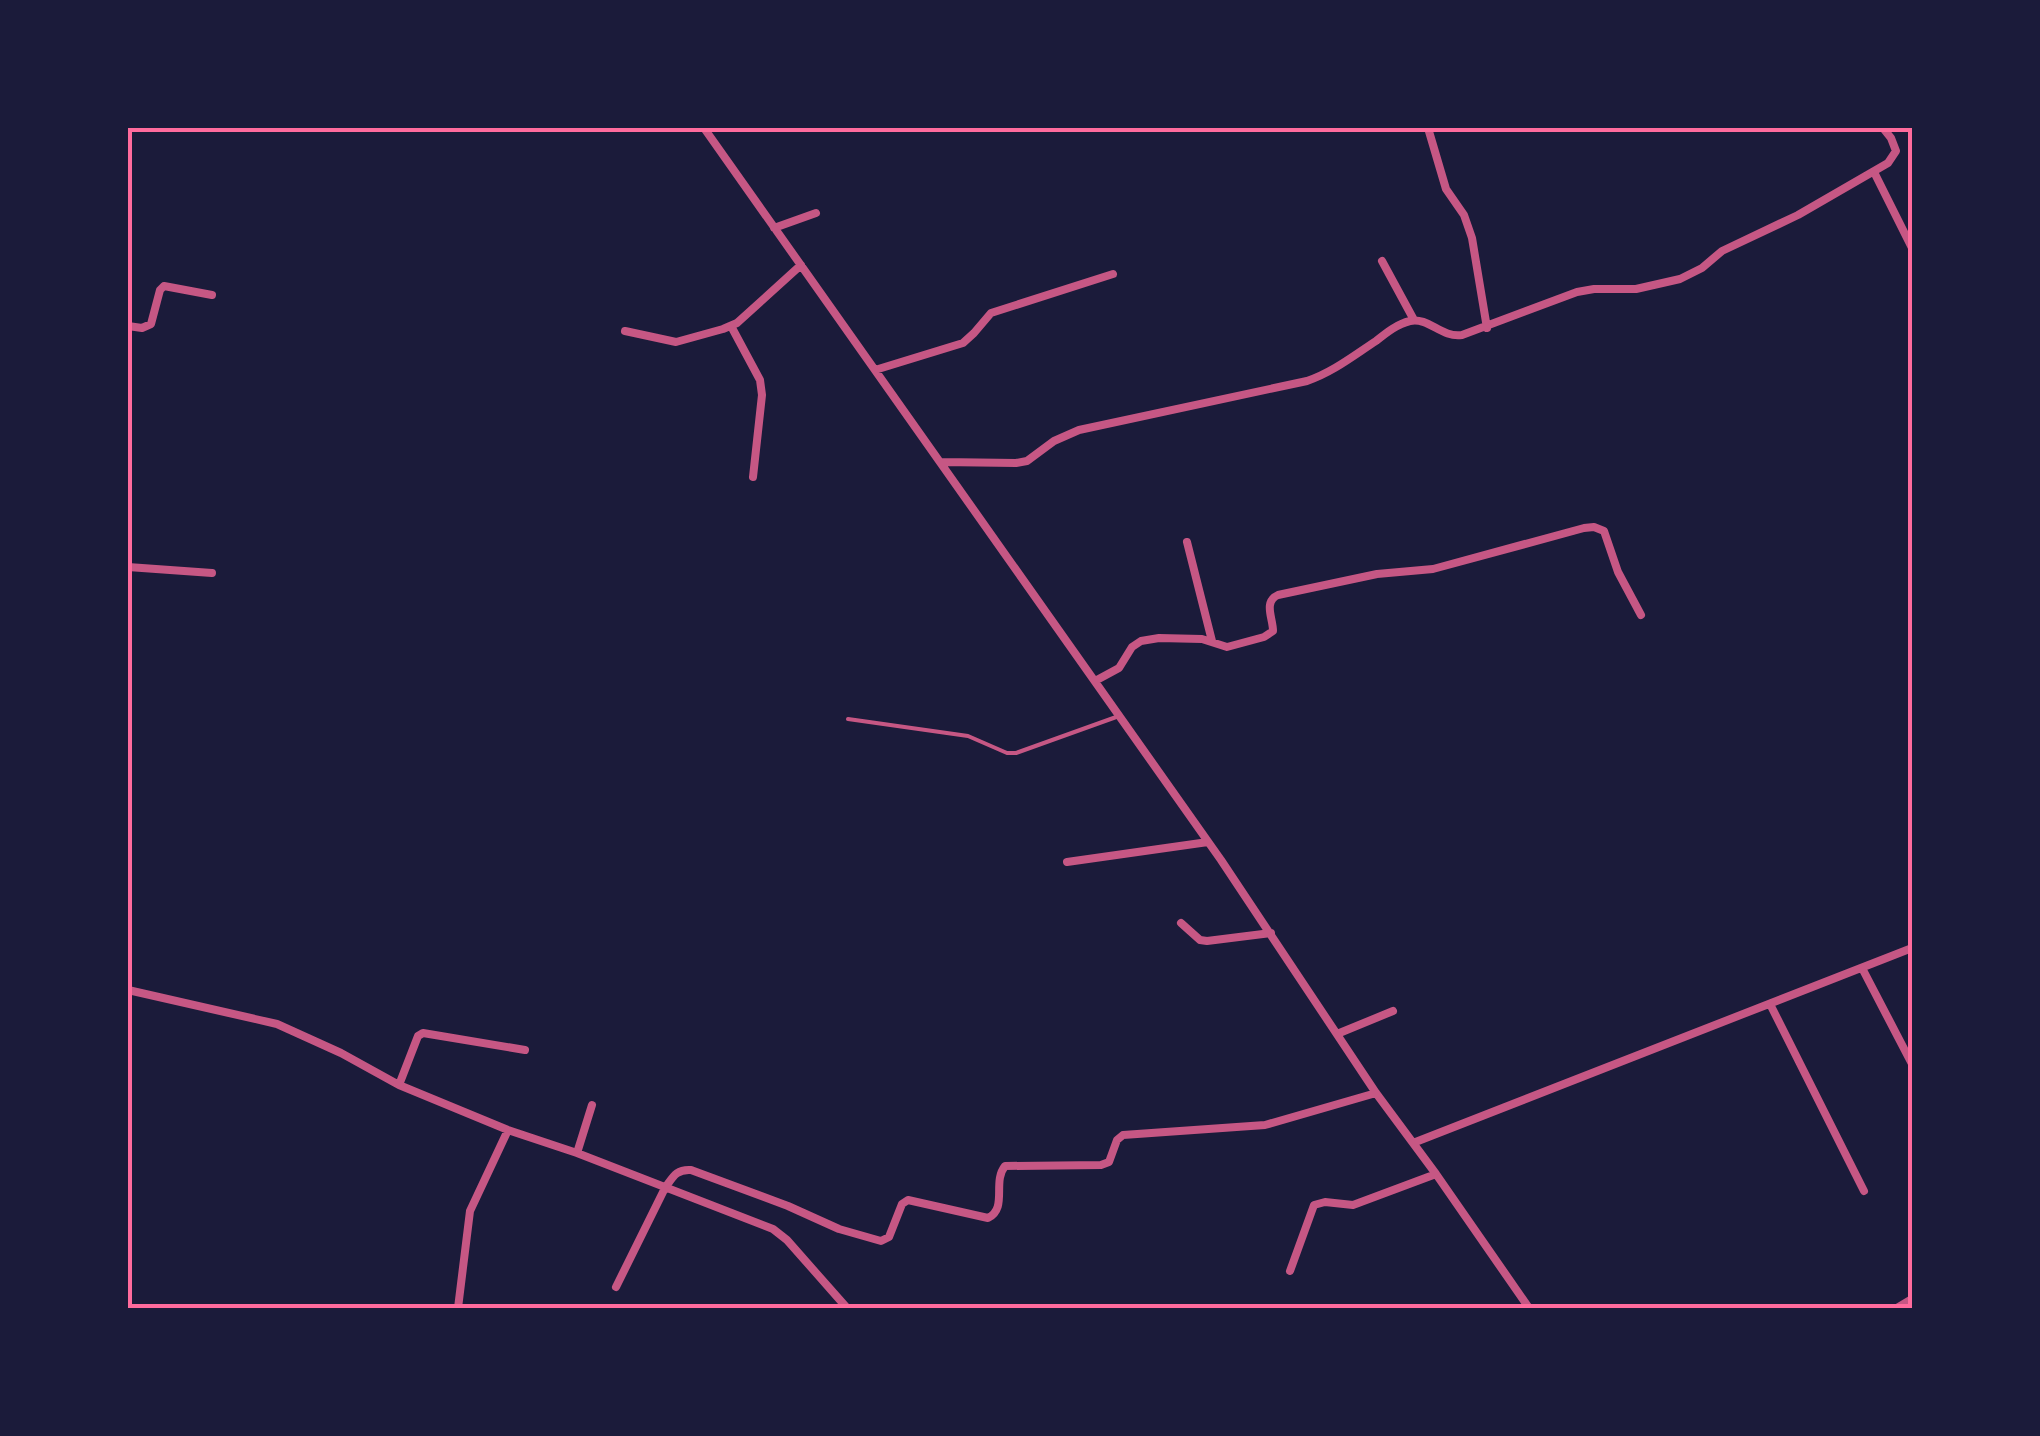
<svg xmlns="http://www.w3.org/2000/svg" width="2040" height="1436" font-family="'Fira Sans Condensed',sans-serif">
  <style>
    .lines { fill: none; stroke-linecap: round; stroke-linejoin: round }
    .service { stroke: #c65784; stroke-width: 4 }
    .minor { stroke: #c65784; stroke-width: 8 }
    .neatline { fill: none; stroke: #ff6b9d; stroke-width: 4 }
  </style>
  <rect width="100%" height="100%" fill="#1b1b3a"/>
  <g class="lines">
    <!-- service -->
    <path class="service" d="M848,719L968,736L1007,753H1016L1119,716"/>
    <!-- minor -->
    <path class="minor" d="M704,128L1221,860L1376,1093L1436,1174L1529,1308
      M1428,128L1446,189L1464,215L1472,238L1487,328
      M1874,172L1912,248
      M774,228L816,213
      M1382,261L1414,320
      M128,326L142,328L151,324L160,290L164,286L212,295
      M731,326L760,380L762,395L753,477
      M625,331L676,342L723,329L737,323L801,265
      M875,370L963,343L974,333L991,313L1113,274
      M941,462L1016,463L1027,461L1054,441L1079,430L1307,381C1333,372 1353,356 1376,341C1386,333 1397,324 1410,321C1429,317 1441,338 1462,335L1577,292L1594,289H1636L1680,279L1702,268L1722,251L1798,215L1888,163L1896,151L1891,138L1883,128
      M1187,542L1212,641
      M128,567L212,573
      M1095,681L1119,668L1132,647L1141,641L1159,638L1202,639L1227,647L1264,637L1273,631C1273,618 1263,602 1278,595L1377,574L1433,569L1584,528L1594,527L1604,531L1618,572L1641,615
      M1067,862L1208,842
      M1181,923L1200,940L1207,941L1271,933
      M1862,968L1912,1064
      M128,990L277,1024L341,1053L399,1085L508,1130L577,1153L773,1229L787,1240L847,1308
      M1770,1004L1864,1191
      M1337,1034L1393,1011
      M399,1085L418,1036L423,1033L525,1050
      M1413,1143L1912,948
      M577,1153L592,1105
      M1290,1271L1314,1205L1325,1202L1353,1205L1436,1174
      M616,1287L665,1188C673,1177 676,1169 691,1170L788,1206L839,1229L881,1241L889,1237L902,1204L908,1200L988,1218C1008,1208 992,1182 1005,1166L1101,1165L1109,1162L1117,1140L1123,1135L1265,1125L1376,1093
      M458,1308L470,1211L508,1130
      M1897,1308L1912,1299"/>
  </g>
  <!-- border -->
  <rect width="2040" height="1436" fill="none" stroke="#1b1b3a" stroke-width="260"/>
  <rect x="130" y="130" width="1780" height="1176" class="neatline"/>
</svg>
